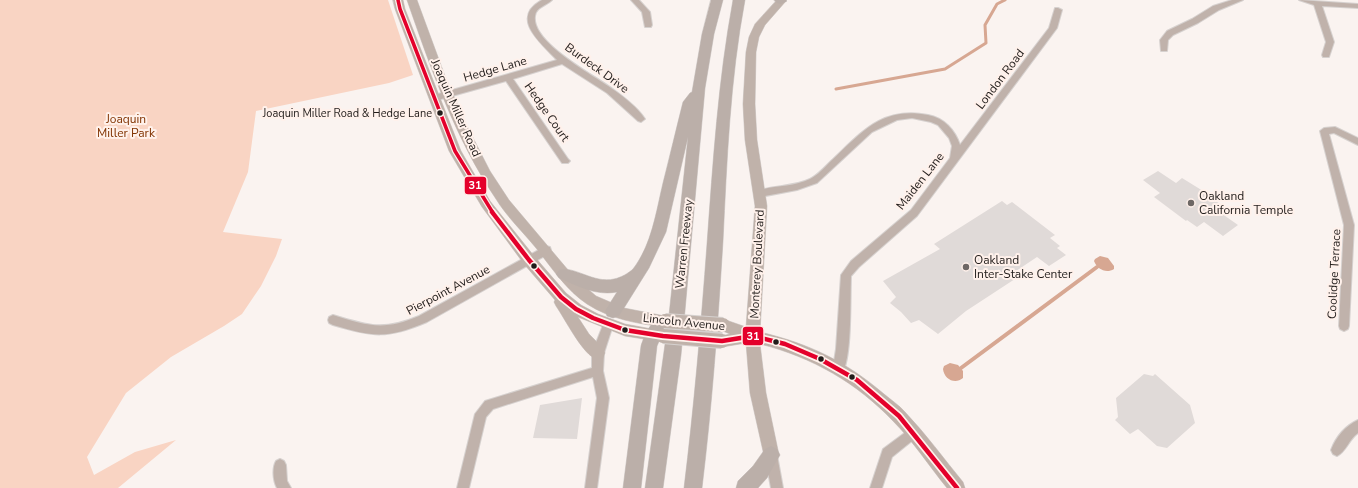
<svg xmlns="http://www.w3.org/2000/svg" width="1358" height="488" font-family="'Nunito Sans',sans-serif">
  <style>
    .green { fill: #f9d4c3 }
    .water { fill: #d7a792 }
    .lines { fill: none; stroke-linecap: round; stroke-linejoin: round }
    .stream-far1 { stroke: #d7a792; stroke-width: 3 }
    .stream { stroke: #d7a792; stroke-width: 4 }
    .building { fill: #e0dad8 }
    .minor-casing { stroke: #d6d1cf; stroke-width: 2 }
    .major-casing { stroke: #d6d1cf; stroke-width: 1 }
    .highway-casing { stroke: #d6d1cf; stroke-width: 1 }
    .minor { fill: #c0b2ab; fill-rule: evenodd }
    .major { fill: #c0b2aa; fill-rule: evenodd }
    .highway { fill: #bbafa9; fill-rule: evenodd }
    .major-bridge-casing { stroke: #d6d1cf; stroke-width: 16; stroke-linecap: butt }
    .major-bridge { stroke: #c0b2aa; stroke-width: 14 }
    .bus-1-far1-casing { stroke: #fff1eb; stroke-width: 6 }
    .bus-1-casing { stroke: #fff1eb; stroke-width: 8 }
    .bus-1-far1 { stroke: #e4002b; stroke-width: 3.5 }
    .bus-1 { stroke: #e4002b; stroke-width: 4.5 }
    .bus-dot { fill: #211c1a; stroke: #fff1eb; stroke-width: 1.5 }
    .poi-dot { fill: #6d6765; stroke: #fff1eb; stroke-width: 1.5 }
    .labels { text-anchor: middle; stroke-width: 4; stroke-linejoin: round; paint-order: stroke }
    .bus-label { font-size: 11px; fill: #211c1a; stroke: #fff1eb; text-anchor: end }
    .street-label { font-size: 12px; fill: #211c1a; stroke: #fff1eb }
    .park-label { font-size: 12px; fill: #803200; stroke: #fff1eb }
    .poi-label { font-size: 12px; fill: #211c1a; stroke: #fff1eb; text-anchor: start }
    .line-badge { stroke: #fff1eb; stroke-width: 1.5 }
    .badge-label { font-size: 11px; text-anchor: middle; font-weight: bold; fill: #fff }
  </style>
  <rect width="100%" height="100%" fill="#faf3f0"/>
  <!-- green -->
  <path class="green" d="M0,0H388L413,75L389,83L256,111L248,172L223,232L282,239L276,256L261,286L242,314L224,326L171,357L126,393L87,457L94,475L135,452L176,440L118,488H0Z"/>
  <!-- water -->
  <path class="water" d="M1100,256L1108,258L1114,266V269C1106,274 1097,269 1094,261L1095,259Z
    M950,363L958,365L963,371V378C955,385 944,379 943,369L944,366Z"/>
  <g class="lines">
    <!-- stream-far1 -->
    <path class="stream-far1" d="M836,89L945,69L986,43L985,25L997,4L1005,0"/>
    <!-- stream -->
    <path class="stream" d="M961,368L1097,267"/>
  </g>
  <!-- building -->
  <path class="building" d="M1158,171L1176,183L1182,178L1216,199L1214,200L1225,207L1218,211L1238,225L1223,236L1204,222L1197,227L1187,220L1186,221L1154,197L1160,193L1143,180Z
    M1002,201L1007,205L1012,202L1055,235L1050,238L1060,246L1057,248L1066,255L1049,266L1037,257L1013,273L1018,277L966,311L938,334L919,320L911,323L901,312L890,303L896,297L883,281L940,249L934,244Z
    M1144,374L1153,376L1155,374L1190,405L1195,423L1167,448L1157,446L1138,429L1130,434L1115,420L1118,417L1116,398Z
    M582,398L577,439L533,438L540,405Z"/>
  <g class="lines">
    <defs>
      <path id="minor" d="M542,0H552C546,6 536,7 535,16C531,43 596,76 614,90C625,98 638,108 645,119L641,122L638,121L607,93L562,64L513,79L568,159L570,161L568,163H562L506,81L434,101L430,98L431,96L557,60C541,43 509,18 542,0Z
        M631,0H639L650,12L652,25L651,27H645L642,12Z
        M1232,0H1243L1219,10L1198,23L1173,35L1168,40L1167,51H1161L1160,40L1167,31L1192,19L1213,6Z
        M1299,0L1358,4V8L1322,6L1334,42L1329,57H1323L1322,55L1326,42L1314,5Z
        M1055,8H1058L1062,10L1057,28L917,216L859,267L851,276C850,299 852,353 843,372L839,373L835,372L833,368L836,349L841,275L851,261L911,210L950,158L952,146L949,138L938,125L931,122L912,118L897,120L872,132L817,183L797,190L760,197L757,195L755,193L757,191C774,185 794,187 810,179C818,175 825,167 831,161C862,132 882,106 928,115C944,118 955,130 960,145L1049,28Z
        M1335,127L1358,138V145L1334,133L1329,134L1354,225L1349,326L1348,329L1344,331L1340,329L1339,326L1344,225L1320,131L1324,128Z
        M546,246L550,247L551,250L550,253L427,322C387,339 373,337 333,325L329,323L328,320L329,317L333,315C368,326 384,331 419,316Z
        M608,320L612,322L613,325L604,353L603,371L609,398L597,488H585L597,398L593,377L493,409L486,417L469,488H457L475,414L485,401L592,368V353L603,325L604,322Z
        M1358,420V433C1349,439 1346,452 1337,456L1333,454L1331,450C1336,437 1345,426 1358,420Z
        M914,426L918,428L920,432L918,436L892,457L882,488H870L883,449Z
        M771,449L775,451L777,455L783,488H771L765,455L767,451Z
        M280,459L284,461L286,465L287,481L291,488H277C273,481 272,468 276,461Z"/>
      <path id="major" d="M393,0H403L405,9L461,151L490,201L534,256L566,293L581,305L598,314L625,324L668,332L670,336L668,340L663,342L625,336L578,317L589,334L603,348L605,353L603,358C600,359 597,360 594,358C581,351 565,319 556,306L554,302L555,300L524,264L482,207L449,151L395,9Z
        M407,0H417L445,76L467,126L490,171L509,200L574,277L596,296L624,308L670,317L672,321L670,325L665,327C638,324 610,319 587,304C566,290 552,268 536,248C523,232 507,217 496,199C455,138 431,69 407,0Z
        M777,0L786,1L765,25L759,37L756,52L755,104L757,140L767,206L760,332C810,344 845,361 884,394C891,400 899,405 905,412C926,434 944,459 963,482L965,488H947C929,466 913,441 893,421C857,383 812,357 760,344L766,393L779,455L777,460L771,463L765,460L750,393L746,343L722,347L717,345L715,341L717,337L730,334L718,329L716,325L718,321L723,319L746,327L755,206L745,140L743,104L746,52L749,37L755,24Z"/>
      <path id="highway" d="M711,0H723L714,34L705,88L681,355L663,488H645L667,330L660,339L657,346L641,488H623L641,346C644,336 655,311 669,315L688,137L666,232L649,268L619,316L613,318L607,316L605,311L617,292C596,296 577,286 559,278L556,274L559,270C573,265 594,284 614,279C620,278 629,273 633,269C652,244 656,212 663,183C670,156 676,129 683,102L690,93L692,92L702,34Z
        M733,0H745C730,80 727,160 723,241C718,323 712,406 702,488H684C694,407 701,325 707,244C713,162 718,81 733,0Z
        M774,0H786L787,1L781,4L777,3Z
        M771,446L777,449L780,455L767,478L758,488H736L738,481L753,466L765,449Z"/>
    </defs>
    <!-- minor casing -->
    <use href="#minor" class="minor-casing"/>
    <!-- major casing -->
    <use href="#major" class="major-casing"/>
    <!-- highway casing -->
    <use href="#highway" class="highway-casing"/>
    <!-- minor -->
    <use href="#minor" class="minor"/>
    <!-- major -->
    <use href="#major" class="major"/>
    <!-- highway -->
    <use href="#highway" class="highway"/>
    <defs>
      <path id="major-bridge" d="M665,321L723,325
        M663,336L722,341"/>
    </defs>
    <!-- major-bridge casing -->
    <use href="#major-bridge" class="major-bridge-casing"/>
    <!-- major-bridge -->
    <use href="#major-bridge" class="major-bridge"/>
    <defs>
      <path id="bus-1-far1" d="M398,0L400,9L455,151L493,213"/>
      <path id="bus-1" d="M492,212L529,260L561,297L576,309L593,318L625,330L663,336L722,341L753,336L785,344L820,359L857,380L899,416L957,488"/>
    </defs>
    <!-- bus-1-far1 casing -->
    <use href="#bus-1-far1" class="bus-1-far1-casing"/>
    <!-- bus-1 casing -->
    <use href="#bus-1" class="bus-1-casing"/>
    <!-- bus-1-far1 -->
    <use href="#bus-1-far1" class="bus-1-far1"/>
    <!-- bus-1 -->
    <use href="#bus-1" class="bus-1"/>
  </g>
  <!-- markers -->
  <g class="bus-dot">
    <circle cx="440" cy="113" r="3.5"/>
    <circle cx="534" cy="266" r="3.5"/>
    <circle cx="625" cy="330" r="3.5"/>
    <circle cx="776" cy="342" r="3.5"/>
    <circle cx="821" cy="359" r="3.5"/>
    <circle cx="852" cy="377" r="3.5"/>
  </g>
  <g class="poi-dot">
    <circle cx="1191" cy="203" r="4"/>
    <circle cx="966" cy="267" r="4"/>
  </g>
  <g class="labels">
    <!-- bus labels -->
    <g class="bus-label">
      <text x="432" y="117">Joaquin Miller Road &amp; Hedge Lane</text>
    </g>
    <!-- street labels -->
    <g class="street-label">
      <text transform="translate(597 68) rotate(36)" y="4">Burdeck Drive</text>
      <text transform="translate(495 69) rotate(-16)" y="4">Hedge Lane</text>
      <text transform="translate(1000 79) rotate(-53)" y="4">London Road</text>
      <text transform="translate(456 108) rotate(66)" y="4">Joaquin Miller Road</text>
      <text transform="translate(547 112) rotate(55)" y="4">Hedge Court</text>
      <text transform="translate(920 181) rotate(-52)" y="4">Maiden Lane</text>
      <text transform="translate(684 244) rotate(-84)" y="4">Warren Freeway</text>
      <text transform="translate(757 264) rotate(-87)" y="4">Monterey Boulevard</text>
      <text transform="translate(1334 274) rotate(-87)" y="4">Coolidge Terrace</text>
      <text transform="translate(448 290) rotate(-28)" y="4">Pierpoint Avenue</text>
      <text transform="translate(684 322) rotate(6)" y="4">Lincoln Avenue</text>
    </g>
    <!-- park labels -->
    <g class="park-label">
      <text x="126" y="123">Joaquin<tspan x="126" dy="14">Miller Park</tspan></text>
    </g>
    <!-- poi labels -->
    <g class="poi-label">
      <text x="1199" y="200">Oakland<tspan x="1199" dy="14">California Temple</tspan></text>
      <text x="974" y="264">Oakland<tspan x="974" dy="14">Inter-Stake Center</tspan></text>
    </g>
  </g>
  <g class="line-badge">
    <rect x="464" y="176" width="23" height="19" rx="4" fill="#e4002b"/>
    <rect x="742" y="326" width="22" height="20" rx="4" fill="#e4002b"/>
  </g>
  <g class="badge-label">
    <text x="475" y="189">31</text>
    <text x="753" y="340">31</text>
  </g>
</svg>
